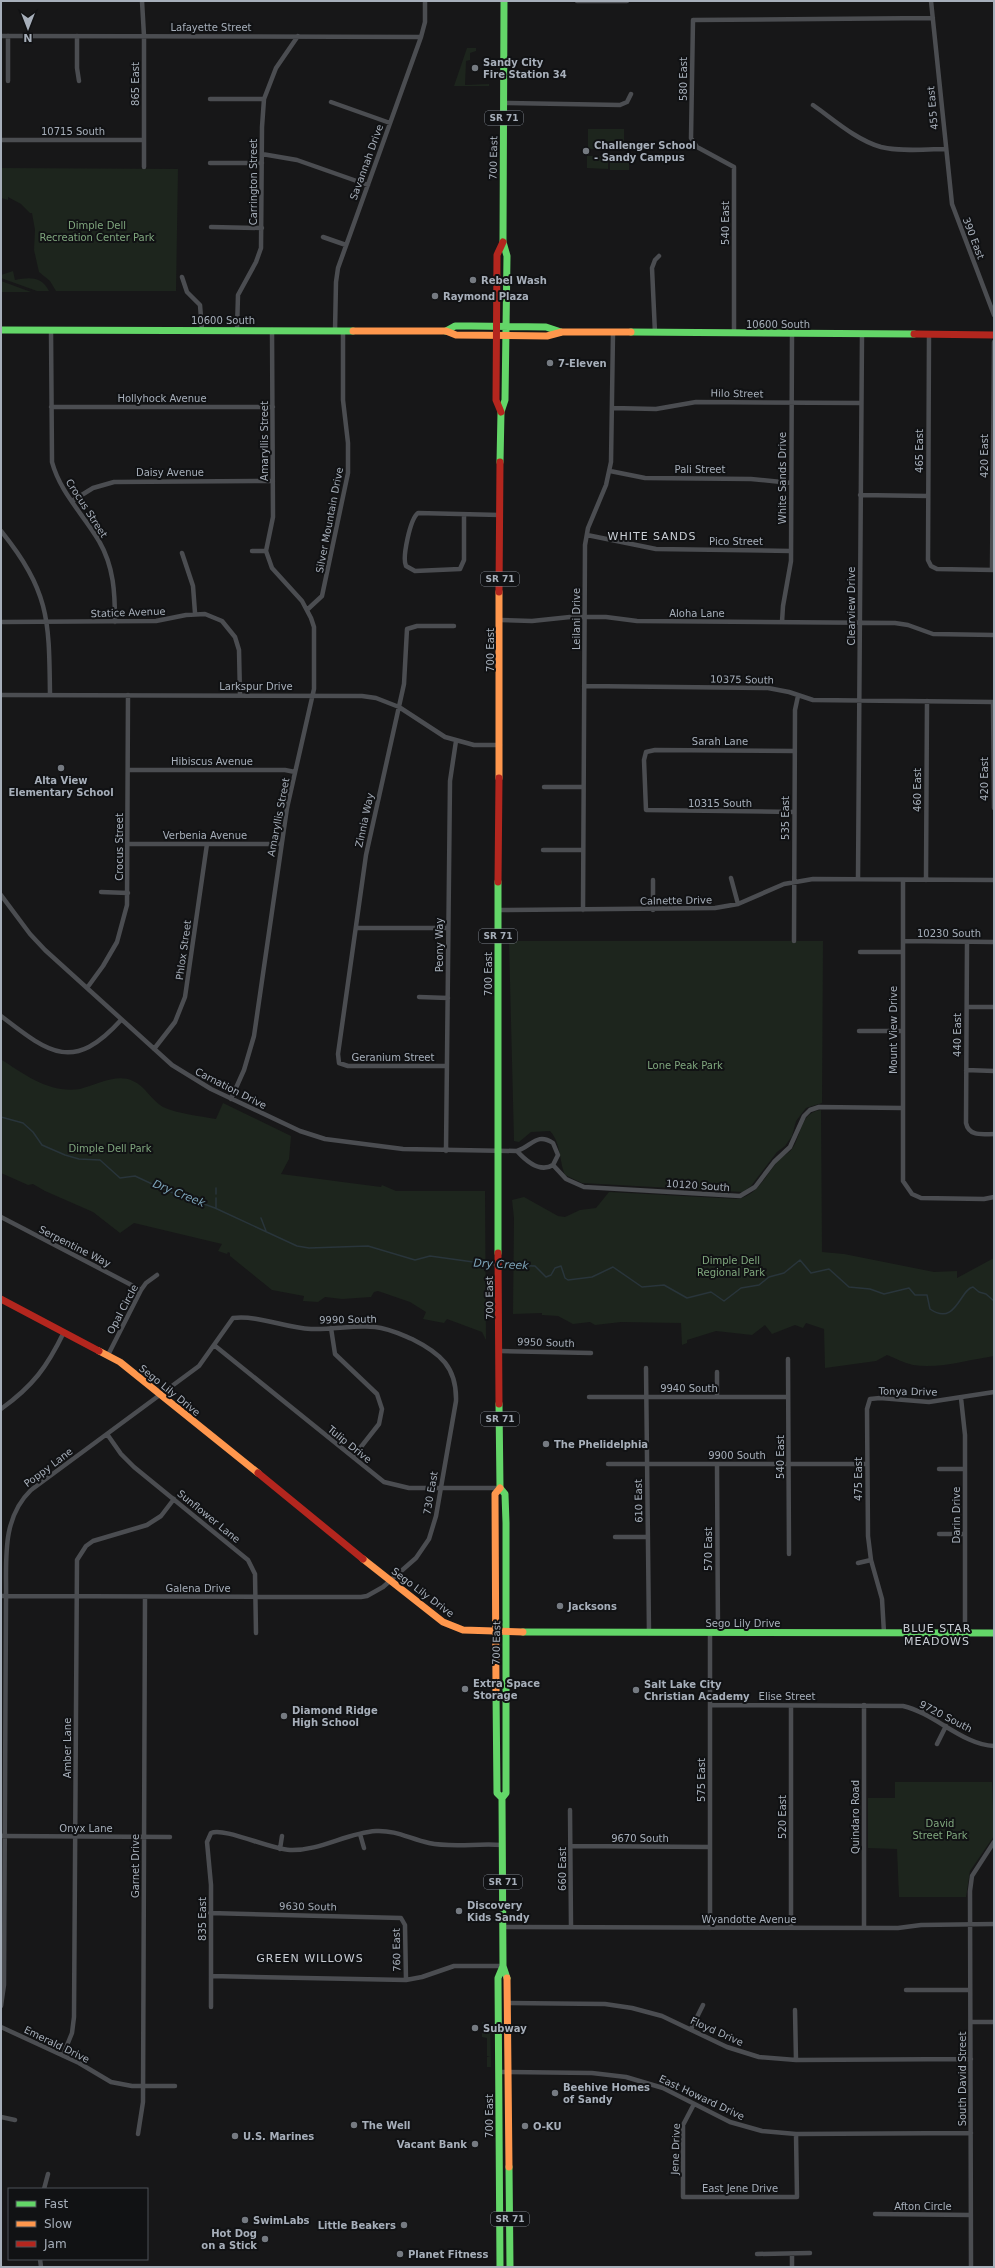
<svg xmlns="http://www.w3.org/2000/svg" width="995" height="2268" font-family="'DejaVu Sans',sans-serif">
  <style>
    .green { fill: #1d251d }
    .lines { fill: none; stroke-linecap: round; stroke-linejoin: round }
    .stream { stroke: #29353b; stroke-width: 1.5 }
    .street { stroke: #4b4d51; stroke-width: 4.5 }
    .fast { stroke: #63d668; stroke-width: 7 }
    .slow { stroke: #ff974d; stroke-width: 7 }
    .jam { stroke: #b3261e; stroke-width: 7 }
    .poi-dot { fill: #757a81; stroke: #111214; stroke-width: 1.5 }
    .labels { text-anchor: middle; stroke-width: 4; stroke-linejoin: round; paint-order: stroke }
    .shield { fill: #111214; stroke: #7a8088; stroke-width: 1 }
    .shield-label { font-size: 9px; font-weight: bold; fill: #a7afba }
    .street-label { font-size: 10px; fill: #a7afba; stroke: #111214 }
    .poi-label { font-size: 10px; font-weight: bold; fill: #a7afba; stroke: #111214; text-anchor: start }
    .park-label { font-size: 10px; fill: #7fa67d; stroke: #111214 }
    .neighbourhood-label { font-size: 11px; letter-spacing: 1px; fill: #c9ced5; stroke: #111214 }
    .water-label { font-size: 11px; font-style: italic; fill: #7ca3b8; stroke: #111214 }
  </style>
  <rect width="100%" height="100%" fill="#171718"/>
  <!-- green -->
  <path class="green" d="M467,48H476V51L470,53V60L466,61L465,85L489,84V86H454Z
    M588,129H624V149H588Z
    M610,155H629V170H610Z
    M587,156H608V169L587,168Z
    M1,168L178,169L176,291H56L50,281L39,272L34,250L35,230L32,213H30L21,204L8,197V200L1,198Z
    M13,271L15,280C29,277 42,276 49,291H37L1,278V275Z
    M1,281L31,292H1Z
    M509,941H823L822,1103L806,1108L796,1121L792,1136L785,1146L777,1152L751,1186L743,1192L582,1183L565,1175C559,1160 561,1143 550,1131L531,1132L519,1142L514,1141Z
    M2,1060C25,1075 51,1094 80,1089C96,1085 117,1073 133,1081C145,1086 152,1101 163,1107C179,1114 199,1116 216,1119L223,1103L291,1136L289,1159L281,1174L381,1187L382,1185L396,1191H485L486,1340L482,1332L447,1319L444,1323L423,1319L426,1312L410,1302L378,1291L374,1292L371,1297L342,1299L325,1297L318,1302L303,1301L304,1296L272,1290L230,1256V1253L228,1252L227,1254L218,1251L222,1244L134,1223L120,1233L93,1212L45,1191L33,1184L28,1185L1,1173Z
    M821,1110L822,1252L844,1254L934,1272L957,1271V1278L994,1258V1356C967,1360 940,1369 913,1365C904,1363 895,1358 887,1355L876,1361L825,1368L824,1329L806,1323L803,1328L795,1325L772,1334L765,1325L752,1335L716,1331L687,1340V1343L682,1345L681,1323L621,1322L595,1325L590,1322L573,1324L558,1316L542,1315V1313L513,1314L514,1218L512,1200L524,1197L558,1216L565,1217L580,1210L596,1208L609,1192L739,1199C759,1193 765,1176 778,1161C782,1156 788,1154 792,1149C802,1135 800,1112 821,1110Z
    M895,1782H992L994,1836L970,1871L966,1897H899L897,1849L868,1848V1798H895Z
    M482,2022L490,2024L491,2067H487V2057L490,2056H487V2038L482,2037Z"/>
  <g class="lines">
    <!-- stream -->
    <path class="stream" d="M1,1117L23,1123L33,1132L42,1145L65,1155L79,1159L100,1160L120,1178L135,1176L165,1190L215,1208L297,1246L309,1248L368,1246L415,1260L430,1256L495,1265
      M216,1194V1188
      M216,1198V1208
      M261,1218L266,1231
      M501,1265L535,1266L546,1277L551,1275L555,1268L561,1266L565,1278L568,1280L592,1277L613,1267L642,1287L664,1285L687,1298L711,1292L724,1301L741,1288L759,1285L769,1277L784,1273L800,1260L811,1273L829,1269L849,1287L870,1289L884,1294L909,1288L915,1295H927L930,1309C956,1327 960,1289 973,1287L979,1292L986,1294L994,1301"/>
    <!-- street -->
    <path class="street" d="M142,1L144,36V167
      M577,1H627
      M931,1L952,204L994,315
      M1,36L421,37
      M8,36V81
      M77,36V68L79,81
      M210,99H264
      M331,102L390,123
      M504,103L620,105L627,102L631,94
      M813,105C833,119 856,140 881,147C901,152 925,149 945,149
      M1,140H144
      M262,154L297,160L368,185
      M210,163H262
      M211,227L262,228
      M323,237L346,245
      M182,277L187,292L200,305L202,330
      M51,330L52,462C60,492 83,514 99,541C114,567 115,593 115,622
      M237,330L238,295L256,262L261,248L262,127L264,99L276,68L298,36
      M335,331L336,282L338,268L421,37L425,22V1
      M655,333L652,268L655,260L659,256
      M734,333V167L697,147L691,138L693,20L933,18
      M929,334L928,560L931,566L937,569L994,570
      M51,407H273
      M613,408L656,409L696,402L861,403
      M610,471L645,478L751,479L791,483
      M860,495L928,496
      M72,501L93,488L114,482L273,481
      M464,515V560L460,569L415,571L406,566C402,558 410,519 418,513L500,515
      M1,531C50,592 49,620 50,695
      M587,535L656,549L791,551
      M252,551H266
      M182,553L193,586L195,613
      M992,570L994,342
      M308,609L322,596L348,473V443L343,400V331
      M500,620L532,621L570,617H606L637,621L895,623L908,625L933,634L994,635
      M1,622L156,621L186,615L205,614L222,621L235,637L239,650L240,695
      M782,622L783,606L791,561L792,334
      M584,686L768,688L789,692L813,700L994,702
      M1,695L362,696L376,698L399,707L445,737L474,745H500
      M993,702L994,808
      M128,770H285L295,772
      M544,787H583
      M794,812L646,810L644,760L646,752L655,750L795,751
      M128,844H281
      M543,850H583
      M731,878L738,904
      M858,879L862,334
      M653,880V910
      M903,880V1181L912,1194L921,1198L984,1199L994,1197
      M926,880L927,701
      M101,892L128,893
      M1,895L30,934L45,950L172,1065L211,1089L300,1131L325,1139L403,1149L517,1151C532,1146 537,1132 553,1143L558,1155L553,1165C540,1173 526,1161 517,1151
      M498,910L715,908L738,904L784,884L813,879L994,880
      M583,910L585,545L588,528L606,485L611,462L613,333
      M356,928H448
      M794,941L795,710L798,696
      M903,941L994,942
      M967,942L966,1123C969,1137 983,1134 994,1134
      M860,952H903
      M87,988L103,966L117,942L127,905L128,695
      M419,997L448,998
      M967,1007H994
      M1,1016C49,1053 73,1073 121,1020
      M859,1031H902
      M154,1049L175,1022L185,997L207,844
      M447,1066H348L339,1063L338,1054L366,855L404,684L407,629L417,626H454
      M966,1070L994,1071
      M231,1099L244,1070L254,1036L287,808L314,689V627L311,618L302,601L272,568L266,551L273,517L272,330
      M446,1151L450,781L456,741
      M553,1165L566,1179L584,1187L740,1196L755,1187L774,1162L790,1147L804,1116L810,1110L819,1107L902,1108
      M1,1217L141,1290
      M331,1328L335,1354L377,1394L382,1409L379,1424L353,1457
      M214,1345L384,1482L409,1488H500
      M500,1351L591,1353
      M108,1355L141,1290L146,1283L157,1275
      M788,1359L789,1554
      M646,1368L649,1633
      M717,1372V1397
      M589,1397H788
      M961,1398L965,1435V1633
      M1,1409C33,1386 47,1367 64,1332
      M107,1434L121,1454L134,1467L248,1560L255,1574L256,1633
      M608,1464H867
      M717,1464L718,1633
      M939,1469H965
      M939,1534H965
      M615,1537H648
      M858,1563L871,1560
      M1,1596H6C125,1597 243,1597 361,1597L367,1596L383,1587L416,1558L429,1539L436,1516L456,1401C457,1367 440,1353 412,1339C400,1334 388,1328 375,1327C353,1325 332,1330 311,1329C285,1328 259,1315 233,1318L199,1366L31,1490C0,1520 7,1563 6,1603L4,1985L1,2006
      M710,1633V1928
      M884,1633L882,1599L871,1560L868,1536L867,1409L870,1399L880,1398L929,1402L994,1392
      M711,1705L903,1706C934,1713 963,1745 994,1746
      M922,1713L926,1705
      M937,1744L946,1726
      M570,1810L571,1927
      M360,1834L364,1848
      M1,1836L170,1837
      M571,1846L710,1847
      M280,1849L282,1836
      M210,1913L401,1918L405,1925L406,1980
      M504,1927L898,1928L921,1925L994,1924
      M791,1928V1706
      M864,1928V1705
      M211,1976L406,1980L422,1977L454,1966H503
      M906,1990H970
      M507,2003L605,2004L632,2008L662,2016L727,2047L759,2057L796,2060L971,2059
      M211,2007V1885L207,1842L211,1833C224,1827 269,1849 290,1850C320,1851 346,1833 376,1831C396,1830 410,1839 429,1843C452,1848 478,1843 502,1845
      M795,2010L796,2060
      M971,2022H994
      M1,2027L79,2063L111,2082L132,2086H175
      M691,2029L703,2005
      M63,2055L72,2033L74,2017L77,1560L86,1546L93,1541L147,1525L161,1516L174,1499
      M499,2072L592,2073L626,2077L663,2088L730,2122L762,2131L796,2134L971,2133
      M694,2104L683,2125V2197H797L796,2134
      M1,2117L15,2120
      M138,2134L143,2102L145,1597
      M44,2189L48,2174
      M875,2214L971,2215
      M757,2254L810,2253
      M792,2254V2267
      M40,2259L41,2267
      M971,2267L970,1891L972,1876L994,1842"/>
    <!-- fast -->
    <path class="fast" d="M1,330L353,331
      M446,331L455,326H471L546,327L561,332
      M631,332L914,334
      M500,462L501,412L505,400L507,256L503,242L504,1
      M498,1253V882
      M499,1404L500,1488L505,1494L506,1523V1793L502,1798
      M523,1632L994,1633
      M496,1692L497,1793L502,1798L503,1966L507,1978
      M509,2167L510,2267
      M500,2267L498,1978L503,1966"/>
    <!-- slow -->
    <path class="slow" d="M353,331H446L456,335L547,336L562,332H631
      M499,778V592
      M99,1351L120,1362L258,1473
      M363,1559L443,1622L463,1630L523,1632
      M496,1692L495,1494L500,1488
      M507,1978L509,2167"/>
    <!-- jam -->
    <path class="jam" d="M914,334L994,335
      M501,412L496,400L497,255L503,242
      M499,592L500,462
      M498,882L499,778
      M498,1253L499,1404
      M1,1299L99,1351
      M258,1473L363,1559"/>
  </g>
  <!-- markers -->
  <g class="poi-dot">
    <circle cx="475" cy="68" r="4"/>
    <circle cx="586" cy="151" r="4"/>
    <circle cx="473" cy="280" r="4"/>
    <circle cx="435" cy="296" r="4"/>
    <circle cx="550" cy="363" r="4"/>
    <circle cx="61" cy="768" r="4"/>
    <circle cx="546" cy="1444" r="4"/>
    <circle cx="560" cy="1606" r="4"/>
    <circle cx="465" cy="1689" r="4"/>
    <circle cx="636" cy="1690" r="4"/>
    <circle cx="284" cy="1716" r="4"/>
    <circle cx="459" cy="1911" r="4"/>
    <circle cx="475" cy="2028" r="4"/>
    <circle cx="555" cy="2093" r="4"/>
    <circle cx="354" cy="2125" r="4"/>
    <circle cx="525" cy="2126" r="4"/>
    <circle cx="235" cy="2136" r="4"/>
    <circle cx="475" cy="2144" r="4"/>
    <circle cx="245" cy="2220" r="4"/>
    <circle cx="404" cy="2225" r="4"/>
    <circle cx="265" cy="2239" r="4"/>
    <circle cx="400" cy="2254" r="4"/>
  </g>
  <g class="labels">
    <!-- shield labels -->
    <g class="shield">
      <rect x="485" y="111" width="38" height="14" rx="3"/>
      <rect x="481" y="572" width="38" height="14" rx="3"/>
      <rect x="479" y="929" width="38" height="14" rx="3"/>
      <rect x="481" y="1412" width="38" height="14" rx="3"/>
      <rect x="484" y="1875" width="38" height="14" rx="3"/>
      <rect x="491" y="2212" width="38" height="14" rx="3"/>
    </g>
    <g class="shield-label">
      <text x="504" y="121">SR 71</text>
      <text x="500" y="582">SR 71</text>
      <text x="498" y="939">SR 71</text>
      <text x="500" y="1422">SR 71</text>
      <text x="503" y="1885">SR 71</text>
      <text x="510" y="2222">SR 71</text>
    </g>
    <!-- street labels -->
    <g class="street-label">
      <text x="211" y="31">Lafayette Street</text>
      <text transform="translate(683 79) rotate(-90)" y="4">580 East</text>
      <text transform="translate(135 84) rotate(-90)" y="4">865 East</text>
      <text transform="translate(932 108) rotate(-95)" y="4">455 East</text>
      <text x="73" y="135">10715 South</text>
      <text transform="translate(493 158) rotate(-89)" y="4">700 East</text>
      <text transform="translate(366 162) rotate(-70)" y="4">Savannah Drive</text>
      <text transform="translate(253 182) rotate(-90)" y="4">Carrington Street</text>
      <text transform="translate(725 223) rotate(-90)" y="4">540 East</text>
      <text transform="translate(974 238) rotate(69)" y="4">390 East</text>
      <text x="223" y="324">10600 South</text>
      <text x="778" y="328">10600 South</text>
      <text transform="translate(737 393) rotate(1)" y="4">Hilo Street</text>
      <text x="162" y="402">Hollyhock Avenue</text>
      <text transform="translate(264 441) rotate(-90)" y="4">Amaryllis Street</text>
      <text transform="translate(919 451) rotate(-90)" y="4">465 East</text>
      <text transform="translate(984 456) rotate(-90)" y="4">420 East</text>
      <text x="700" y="473">Pali Street</text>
      <text x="170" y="476">Daisy Avenue</text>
      <text transform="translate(782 478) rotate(-90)" y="4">White Sands Drive</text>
      <text transform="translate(87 508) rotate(57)" y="4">Crocus Street</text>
      <text transform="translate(329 520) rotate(-79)" y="4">Silver Mountain Drive</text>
      <text x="736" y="545">Pico Street</text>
      <text transform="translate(851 606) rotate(-90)" y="4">Clearview Drive</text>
      <text transform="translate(128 612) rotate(-2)" y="4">Statice Avenue</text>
      <text x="697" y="617">Aloha Lane</text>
      <text transform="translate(576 619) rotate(-90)" y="4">Leilani Drive</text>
      <text transform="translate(490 650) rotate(-90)" y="4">700 East</text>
      <text transform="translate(742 679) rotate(1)" y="4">10375 South</text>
      <text x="256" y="690">Larkspur Drive</text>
      <text x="720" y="745">Sarah Lane</text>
      <text x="212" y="765">Hibiscus Avenue</text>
      <text transform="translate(984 779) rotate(-90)" y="4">420 East</text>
      <text transform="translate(917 790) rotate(-90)" y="4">460 East</text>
      <text x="720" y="807">10315 South</text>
      <text transform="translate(278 817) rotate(-79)" y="4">Amaryllis Street</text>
      <text transform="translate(785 818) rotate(-90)" y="4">535 East</text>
      <text transform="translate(364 820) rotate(-78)" y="4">Zinnia Way</text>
      <text x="205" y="839">Verbenia Avenue</text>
      <text transform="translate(119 847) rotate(-90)" y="4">Crocus Street</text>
      <text transform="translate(676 900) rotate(-1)" y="4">Calnette Drive</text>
      <text x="949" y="937">10230 South</text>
      <text transform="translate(439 945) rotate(-90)" y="4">Peony Way</text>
      <text transform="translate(183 950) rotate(-82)" y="4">Phlox Street</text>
      <text transform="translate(488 974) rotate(-90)" y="4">700 East</text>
      <text transform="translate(893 1030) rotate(-90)" y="4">Mount View Drive</text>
      <text transform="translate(957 1035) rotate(-90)" y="4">440 East</text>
      <text x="393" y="1061">Geranium Street</text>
      <text transform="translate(231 1088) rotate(27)" y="4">Carnation Drive</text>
      <text transform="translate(698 1185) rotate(4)" y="4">10120 South</text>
      <text transform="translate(75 1246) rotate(27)" y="4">Serpentine Way</text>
      <text transform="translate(489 1298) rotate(-91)" y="4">700 East</text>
      <text transform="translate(122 1309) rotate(-62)" y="4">Opal Circle</text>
      <text transform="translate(348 1319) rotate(-1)" y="4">9990 South</text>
      <text transform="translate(546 1342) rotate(2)" y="4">9950 South</text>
      <text x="689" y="1392">9940 South</text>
      <text transform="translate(170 1390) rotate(39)" y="4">Sego Lily Drive</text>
      <text transform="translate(908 1391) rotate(1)" y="4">Tonya Drive</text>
      <text transform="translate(350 1444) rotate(39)" y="4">Tulip Drive</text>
      <text x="737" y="1459">9900 South</text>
      <text transform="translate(780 1457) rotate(-90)" y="4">540 East</text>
      <text transform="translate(48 1467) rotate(-37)" y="4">Poppy Lane</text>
      <text transform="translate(858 1479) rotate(-90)" y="4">475 East</text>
      <text transform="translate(430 1493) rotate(-80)" y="4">730 East</text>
      <text transform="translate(638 1501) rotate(-91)" y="4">610 East</text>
      <text transform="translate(956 1515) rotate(-90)" y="4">Darin Drive</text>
      <text transform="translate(209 1516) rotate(39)" y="4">Sunflower Lane</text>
      <text transform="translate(708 1549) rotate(-90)" y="4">570 East</text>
      <text x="198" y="1592">Galena Drive</text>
      <text transform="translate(423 1592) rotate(37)" y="4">Sego Lily Drive</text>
      <text x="743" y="1627">Sego Lily Drive</text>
      <text transform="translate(496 1643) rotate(-89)" y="4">700 East</text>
      <text x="787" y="1700">Elise Street</text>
      <text transform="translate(946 1716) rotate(27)" y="4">9720 South</text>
      <text transform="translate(67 1748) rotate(-90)" y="4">Amber Lane</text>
      <text transform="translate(701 1780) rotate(-90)" y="4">575 East</text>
      <text transform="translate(782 1817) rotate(-90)" y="4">520 East</text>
      <text transform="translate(855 1817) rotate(-90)" y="4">Quindaro Road</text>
      <text x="86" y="1832">Onyx Lane</text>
      <text x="640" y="1842">9670 South</text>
      <text transform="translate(135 1866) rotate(-90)" y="4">Garnet Drive</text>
      <text transform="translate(562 1869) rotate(-90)" y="4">660 East</text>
      <text transform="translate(308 1906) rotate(1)" y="4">9630 South</text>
      <text transform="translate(202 1919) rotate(-90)" y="4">835 East</text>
      <text x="749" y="1923">Wyandotte Avenue</text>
      <text transform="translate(396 1950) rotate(-91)" y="4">760 East</text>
      <text transform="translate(717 2031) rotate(24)" y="4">Floyd Drive</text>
      <text transform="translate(57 2044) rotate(26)" y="4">Emerald Drive</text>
      <text transform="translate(962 2079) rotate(-90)" y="4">South David Street</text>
      <text transform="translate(702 2097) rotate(25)" y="4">East Howard Drive</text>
      <text transform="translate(489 2116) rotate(-90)" y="4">700 East</text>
      <text transform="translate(675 2149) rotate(-88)" y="4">Jene Drive</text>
      <text x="740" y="2192">East Jene Drive</text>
      <text x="923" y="2210">Afton Circle</text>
    </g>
    <!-- poi labels -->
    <g class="poi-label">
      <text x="483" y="66">Sandy City<tspan x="483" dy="12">Fire Station 34</tspan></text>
      <text x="594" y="149">Challenger School<tspan x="594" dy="12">- Sandy Campus</tspan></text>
      <text x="481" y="284">Rebel Wash</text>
      <text x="443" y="300">Raymond Plaza</text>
      <text x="558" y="367">7-Eleven</text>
      <text x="61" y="784" text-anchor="middle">Alta View<tspan x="61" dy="12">Elementary School</tspan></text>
      <text x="554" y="1448">The Phelidelphia</text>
      <text x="568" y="1610">Jacksons</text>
      <text x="473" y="1687">Extra Space<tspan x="473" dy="12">Storage</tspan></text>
      <text x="644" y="1688">Salt Lake City<tspan x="644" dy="12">Christian Academy</tspan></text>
      <text x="292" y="1714">Diamond Ridge<tspan x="292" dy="12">High School</tspan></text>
      <text x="467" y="1909">Discovery<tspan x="467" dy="12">Kids Sandy</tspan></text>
      <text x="483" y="2032">Subway</text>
      <text x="563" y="2091">Beehive Homes<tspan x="563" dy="12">of Sandy</tspan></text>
      <text x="362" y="2129">The Well</text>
      <text x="533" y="2130">O-KU</text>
      <text x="243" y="2140">U.S. Marines</text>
      <text x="467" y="2148" text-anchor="end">Vacant Bank</text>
      <text x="253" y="2224">SwimLabs</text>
      <text x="396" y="2229" text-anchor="end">Little Beakers</text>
      <text x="257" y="2237" text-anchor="end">Hot Dog<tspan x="257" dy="12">on a Stick</tspan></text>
      <text x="408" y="2258">Planet Fitness</text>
    </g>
    <!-- park labels -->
    <g class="park-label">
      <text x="97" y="229">Dimple Dell<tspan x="97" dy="12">Recreation Center Park</tspan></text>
      <text x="685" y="1069">Lone Peak Park</text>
      <text x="110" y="1152">Dimple Dell Park</text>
      <text x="731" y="1264">Dimple Dell<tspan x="731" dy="12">Regional Park</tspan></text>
      <text x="940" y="1827">David<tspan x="940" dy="12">Street Park</tspan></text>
    </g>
    <!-- neighbourhood labels -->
    <g class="neighbourhood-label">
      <text x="652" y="540">WHITE SANDS</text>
      <text x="937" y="1632">BLUE STAR<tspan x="937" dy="13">MEADOWS</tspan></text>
      <text x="310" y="1962">GREEN WILLOWS</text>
    </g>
    <!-- water labels -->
    <g class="water-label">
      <text transform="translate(179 1193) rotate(22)" y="4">Dry Creek</text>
      <text transform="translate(501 1264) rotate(3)" y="4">Dry Creek</text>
    </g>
  </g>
  <!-- border -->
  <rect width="995" height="2268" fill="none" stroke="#a7afba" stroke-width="4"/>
  <!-- legend -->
  <rect x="8" y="2188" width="140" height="72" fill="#111214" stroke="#4d5156"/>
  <rect x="16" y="2201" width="20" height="6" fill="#63d668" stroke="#4d5156"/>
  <text x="44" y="2208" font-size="12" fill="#a7afba">Fast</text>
  <rect x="16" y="2221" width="20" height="6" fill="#ff974d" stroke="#4d5156"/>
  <text x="44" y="2228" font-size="12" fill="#a7afba">Slow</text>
  <rect x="16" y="2241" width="20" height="6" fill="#b3261e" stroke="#4d5156"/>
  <text x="44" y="2248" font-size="12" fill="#a7afba">Jam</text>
  <!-- north arrow -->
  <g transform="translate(28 28) rotate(180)" stroke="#111214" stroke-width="3" paint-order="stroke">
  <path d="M0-3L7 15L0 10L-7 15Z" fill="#a7afba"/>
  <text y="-6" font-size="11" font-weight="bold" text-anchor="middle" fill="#a7afba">N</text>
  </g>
</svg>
